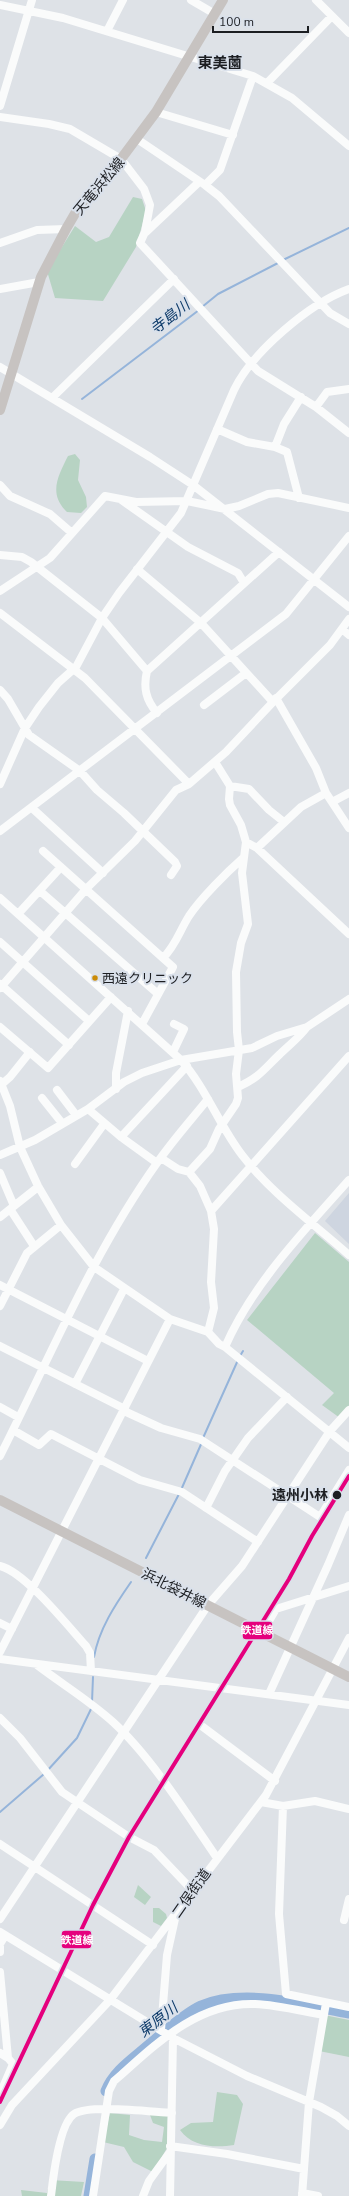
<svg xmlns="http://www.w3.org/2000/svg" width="349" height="2196" font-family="'Nunito Sans','Noto Sans JP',sans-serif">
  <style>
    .built { fill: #ced5e0 }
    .green { fill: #b7d3c3 }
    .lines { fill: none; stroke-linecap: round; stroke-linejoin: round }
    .stream { stroke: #95b4da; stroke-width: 2 }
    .river { stroke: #95b4da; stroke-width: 11 }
    .minor { stroke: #fafbfb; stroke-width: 8 }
    .major { stroke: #c7c3c1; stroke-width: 10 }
    .rail-1-casing { stroke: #dae1eb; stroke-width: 7 }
    .rail-1 { stroke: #e5007d; stroke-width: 4 }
    .bus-dot { fill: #cb8b07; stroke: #dae1eb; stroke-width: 1.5 }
    .stop-dot { fill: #1c1e22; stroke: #dae1eb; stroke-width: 1.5 }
    .labels { text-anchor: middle; stroke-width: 4; stroke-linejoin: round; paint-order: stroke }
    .bus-label { font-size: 13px; fill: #1c1e22; stroke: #dae1eb; text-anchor: start }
    .street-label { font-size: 14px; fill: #1c1e22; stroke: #dae1eb }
    .stop-label { font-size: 14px; font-weight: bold; fill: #1c1e22; stroke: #dae1eb; text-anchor: end }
    .neighbourhood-label { font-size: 15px; font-weight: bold; fill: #1c1e22; stroke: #dae1eb }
    .water-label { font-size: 15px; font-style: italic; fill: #0d3a69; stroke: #dae1eb }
    .line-badge { stroke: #dae1eb; stroke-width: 1.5 }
    .badge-label { font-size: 11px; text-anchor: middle; font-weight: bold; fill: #fff }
  </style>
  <rect width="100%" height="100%" fill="#dee2e7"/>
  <!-- built -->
  <path class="built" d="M349,1193V1244L325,1221Z"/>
  <!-- green -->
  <path class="green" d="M133,197L142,199L146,211L136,247L103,301L55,298L47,271L75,226L96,242L109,237Z
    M75,454L80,460L78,480L86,497L87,507L81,513L67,512C48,494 58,476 68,456Z
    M315,1233L349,1262V1408L340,1418L322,1405L334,1393L247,1320Z
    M138,1885L151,1897L145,1905L134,1897Z
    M153,1908H159L166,1914L167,1918L161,1926L153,1922Z
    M324,2015L349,2020V2057L319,2051Z
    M217,2092L237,2095L243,2104L234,2145C215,2148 192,2147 180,2130L191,2123L213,2122Z
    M110,2113L130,2115L129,2135L144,2140L162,2142L164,2127L153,2123L150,2115L168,2116L167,2148L153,2172L133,2162L124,2147L103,2142Z
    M50,2180L84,2182L81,2196H22L21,2190L47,2193Z"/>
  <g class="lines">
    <!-- stream -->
    <path class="stream" d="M283,260L349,228
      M202,307L218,294L278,263
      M82,399L199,310
      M240,1356L243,1351
      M203,1438L238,1360
      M181,1490L202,1442
      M146,1558L179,1494
      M94,1657C99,1629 115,1605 131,1582
      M92,1702L93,1677
      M47,1771L77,1738L91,1709
      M0,1812L44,1774"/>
    <!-- river -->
    <path class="river" d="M106,2091C114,2071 133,2059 149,2045C163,2033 184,2014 201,2006C243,1988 305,2005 349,2013
      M89,2196L95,2159"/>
    <!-- minor -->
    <path class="minor" d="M191,0L215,14
      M316,0L349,33
      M0,5L63,18L253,76L292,98L349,146
      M107,31L123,0
      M267,83L332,16
      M0,106L32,0
      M156,112L233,135
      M0,117L49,124L70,129L121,159L144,189L150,205L145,232L140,243L258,371L316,407L349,433
      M137,139L205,185L219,196L330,313L349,324
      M205,185L220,170L253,76
      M146,232L199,182
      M0,243L37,230L66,229
      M0,289L39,282
      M0,367L150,457L193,485L349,607
      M52,398L174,279
      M316,407L327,392L349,389
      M217,429L247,442L275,447L287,452L299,498
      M275,447L284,424L301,397
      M0,485L10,496L50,514L72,533
      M120,499L188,547L238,573L244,583
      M0,555L22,557L31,562L102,618L147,671C143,688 146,700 157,713
      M137,569L201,623L273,702
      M0,591L50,558L105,496L136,502L187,501L225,509L239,506L268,494L278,493L349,508
      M0,613L85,678L189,784
      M342,629L349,635
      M147,671L279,552
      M0,690L8,699L29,735L80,771L97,790L124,813L175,862L177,866L171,875
      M276,698L316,768L326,793L349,828
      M204,705L246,673
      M0,784L25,728L39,707L58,683L76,667L102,618L119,593L181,513L234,390C252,352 310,303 349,289
      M230,786L249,789L269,810L284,822
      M332,802L349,793
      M32,808L103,873
      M0,831L286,614L349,536
      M246,842L257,848L349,934
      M257,848L301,807L326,793
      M43,851L173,967L142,1024
      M40,891L158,994
      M0,898L181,1060C206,1088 219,1125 242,1155C271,1193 313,1223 349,1255
      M18,914L61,867
      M0,942L89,1021
      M163,958C176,945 179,932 189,916C201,898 227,872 243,858
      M0,984L69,1045
      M0,988L87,888L135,841L176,790L189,784L226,752L273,702L330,645L349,619
      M0,1027L48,1068L111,997
      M173,1052L184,1029L174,1024
      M0,1081L10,1106L20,1147L38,1186L61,1225L94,1267L170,1319L208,1332L219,1344L225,1347
      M2,1084L10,1077L30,1052
      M238,1087C260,1077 263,1070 280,1054C289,1045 299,1038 307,1027
      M116,1089V1073L128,1011
      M57,1090L76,1115
      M42,1098L62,1123
      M88,1109L121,1137L157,1163
      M121,1137L187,1066
      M0,1155L35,1140L88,1109L124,1082L142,1073L181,1060L252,1048L277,1036L307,1027L349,999
      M161,1158L178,1169L189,1172L200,1186L211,1211L214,1229L211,1282L214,1308L208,1332
      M75,1164L104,1124
      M189,1172L210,1149L219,1129L236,1104L238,1098L236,1074L239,1050L237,1032L236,972L241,943L248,924L242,873L246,842L241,825L230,805L229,799L230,786L215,762
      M0,1173L14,1206
      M349,1180C304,1231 253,1283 225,1347L349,1448
      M10,1209L34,1246
      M211,1211L349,1056
      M0,1217L38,1187
      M0,1285L148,1361
      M0,1306L27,1253L61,1225
      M0,1346L125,1409
      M75,1384L124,1289
      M0,1407L18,1417
      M124,1411L161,1428L200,1439L320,1517L349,1470
      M13,1430L39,1445L51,1434L140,1480L182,1492L258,1542
      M0,1456C50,1357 93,1253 157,1163C173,1140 191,1120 208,1099
      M206,1508L225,1471L248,1438L287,1397
      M0,1566C25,1572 68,1626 86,1646L90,1653L91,1671
      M0,1623L12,1629
      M262,1633L276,1609L349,1586
      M0,1652L170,1319
      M0,1659L349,1705
      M37,1665C62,1684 90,1701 113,1722C151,1757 187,1814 217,1858
      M269,1694L328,1565L349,1515
      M0,1718L20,1738L62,1792L129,1837L154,1850L193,1891
      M203,1727L275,1781
      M261,1802L283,1806L315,1801L349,1809
      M283,1806L279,1914L286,1994L349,2007
      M0,1844L153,1945
      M0,1919L208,1605L242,1566L330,1431L349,1410
      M344,1920L349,1899
      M0,1932L173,2038L247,2076L321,2107L337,2116L349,2126
      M0,1952V1944L5,1936
      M0,1972L8,2058L0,2053
      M161,2030L167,1955L175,1919
      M0,2094L13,2064L8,2058
      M0,2125L12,2105L110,2000L266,1795L349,1638
      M170,2146L227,2154L304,2169
      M302,2193L318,2196
      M51,2196C53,2178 59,2124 74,2114C89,2104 152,2112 172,2113
      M93,2196L109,2091L114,2081L121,2075C159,2041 200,2002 255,2004C278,2005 301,2011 324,2015
      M143,2196L149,2181L170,2152
      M170,2196L173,2038
      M302,2196L309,2102L326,2003"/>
    <!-- major -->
    <path class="major" d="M0,410L41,277L66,229L80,205L121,159L156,112L223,0
      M0,1500L349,1677"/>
    <defs>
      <path id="rail-1" d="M0,2102L93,1905L129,1837L289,1579L312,1536L349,1476"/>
    </defs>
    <!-- rail-1 casing -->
    <use href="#rail-1" class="rail-1-casing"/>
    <!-- rail-1 -->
    <use href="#rail-1" class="rail-1"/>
  </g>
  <!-- markers -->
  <circle class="bus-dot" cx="95" cy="978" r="3.5"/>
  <circle class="stop-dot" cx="337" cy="1495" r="5"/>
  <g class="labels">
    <!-- bus labels -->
    <g class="bus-label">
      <text x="102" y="983">西遠クリニック</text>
    </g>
    <!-- street labels -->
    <g class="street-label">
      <text transform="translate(99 186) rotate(-50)" y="5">天竜浜松線</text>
      <text transform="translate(174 1588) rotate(27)" y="5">浜北袋井線</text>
      <text transform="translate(191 1893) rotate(-55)" y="5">二俣街道</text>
    </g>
    <!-- stop labels -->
    <g class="stop-label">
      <text x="328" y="1500">遠州小林</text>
    </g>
    <!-- neighbourhood labels -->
    <g class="neighbourhood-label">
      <text x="220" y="68">東美薗</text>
    </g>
    <!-- water labels -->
    <g class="water-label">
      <text transform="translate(170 317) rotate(-38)" y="5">寺島川</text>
      <text transform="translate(158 2020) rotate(-38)" y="5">東原川</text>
    </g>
  </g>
  <g class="line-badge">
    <rect x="242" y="1621" width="31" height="19" rx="4" fill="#e5007d"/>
    <rect x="61" y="1930" width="31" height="19" rx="4" fill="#e5007d"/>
  </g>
  <g class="badge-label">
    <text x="257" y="1634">鉄道線</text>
    <text x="77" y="1944">鉄道線</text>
  </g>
  <!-- scale -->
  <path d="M213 26v6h95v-6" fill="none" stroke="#1c1e22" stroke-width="2"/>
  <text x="219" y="26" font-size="12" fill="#1c1e22" stroke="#dae1eb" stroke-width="3" paint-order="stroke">100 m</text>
</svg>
